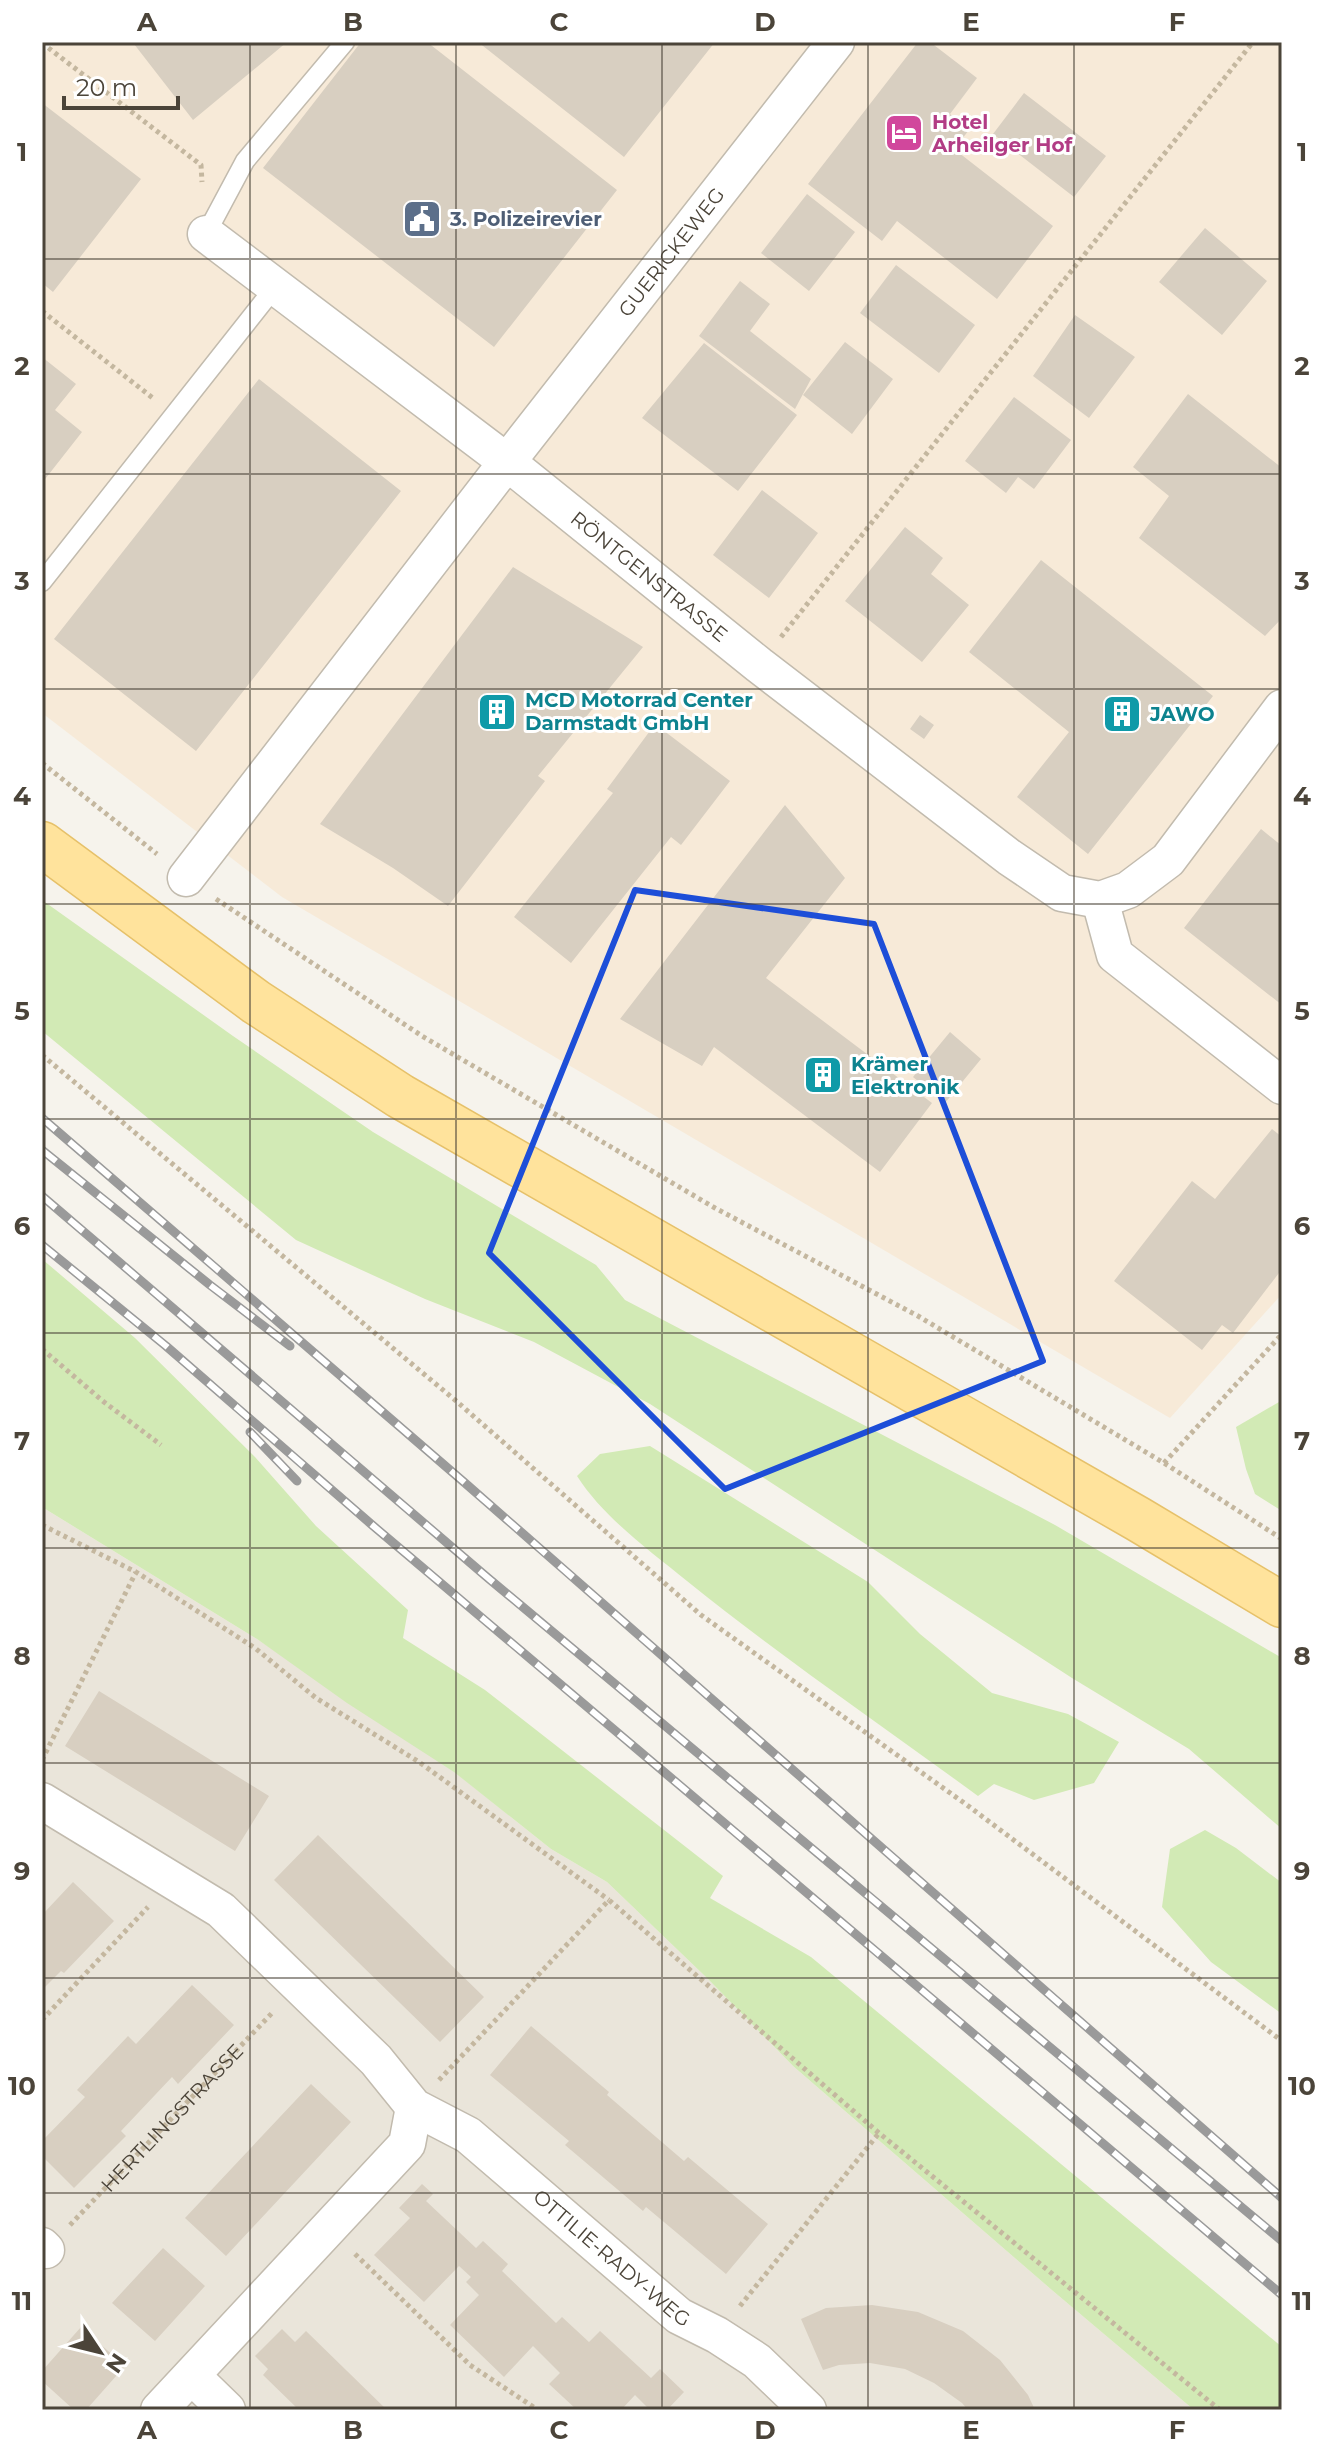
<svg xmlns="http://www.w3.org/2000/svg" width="1324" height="2452" font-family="Montserrat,sans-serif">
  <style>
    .residential { fill: #eae5da }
    .commercial { fill: #f7ead8 }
    .green { fill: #d2eab5 }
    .building { fill: #d8cfc1 }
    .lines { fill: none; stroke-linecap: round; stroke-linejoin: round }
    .lane-casing { stroke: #c2bbae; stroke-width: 21 }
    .street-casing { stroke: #c2bbae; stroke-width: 39 }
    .primary-casing { stroke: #e6c16a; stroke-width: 47 }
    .path { stroke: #c4b79f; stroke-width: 5; stroke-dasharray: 4 4; stroke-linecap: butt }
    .lane { stroke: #fff; stroke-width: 18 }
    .street { stroke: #fff; stroke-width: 36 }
    .primary { stroke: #ffe39c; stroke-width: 44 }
    .rail-casing { stroke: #9a9a9a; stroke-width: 9 }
    .rail { stroke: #fff; stroke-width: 6; stroke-dasharray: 18; stroke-linecap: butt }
    .marked { fill: none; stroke: #1d4ed8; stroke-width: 6; stroke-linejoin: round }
    .grid { fill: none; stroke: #4b4439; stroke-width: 2; stroke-opacity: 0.55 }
    .labels { text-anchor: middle; stroke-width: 6; stroke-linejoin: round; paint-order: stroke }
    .hotel-label { font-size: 20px; font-weight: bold; fill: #b23c85; stroke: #fff; text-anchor: start }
    .service-label { font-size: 20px; font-weight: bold; fill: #4e5e75; stroke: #fff; text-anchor: start }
    .street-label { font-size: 20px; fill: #4b4439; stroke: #fff }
    .culture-label { font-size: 20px; font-weight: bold; fill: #0d838f; stroke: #fff; text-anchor: start }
    .neatline { fill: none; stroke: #4b4439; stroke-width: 3 }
    .grid-label { font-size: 26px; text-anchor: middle; font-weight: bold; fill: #4b4439 }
  </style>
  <rect width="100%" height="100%" fill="#f6f3ec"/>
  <!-- residential -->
  <path class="residential" d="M42,1507L257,1639L452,1770L551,1849L607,1882L708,1979L793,2066L1053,2291L1194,2410H42Z"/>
  <!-- commercial -->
  <path class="commercial" d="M57,42H1282V1294L1170,1418L282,897L42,713V55Z"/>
  <!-- green -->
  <path class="green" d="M42,900L233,1036L373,1132L596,1265L625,1300L1055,1525L1282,1658V1829L1189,1749L1072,1678L650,1404L534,1342L425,1299L296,1240L42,1031Z
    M42,1259L135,1338L255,1457L316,1526L408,1610L403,1638L485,1690L723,1876L710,1898L811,1957L1282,2347V2410H1194L1053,2291L793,2066L708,1979L607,1882L551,1849L454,1772L347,1703L257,1639L42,1507Z
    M1279,1402H1282V1511L1255,1494L1246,1469L1236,1427Z
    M650,1446L868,1582L920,1634L992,1693L1068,1714L1119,1742L1094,1783L1034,1800L994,1784L978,1796C881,1725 781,1657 687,1581C649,1550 604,1518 577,1476L600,1454Z
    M1205,1830L1236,1848L1282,1883V2014L1211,1962L1162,1907L1170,1849Z"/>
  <!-- building -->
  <path class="building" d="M136,42H287L193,120L134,44Z
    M361,42H427L617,190L494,347L263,168Z
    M478,42H715L624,157Z
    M918,42H930L977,78L950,114L969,130L954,149L1053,226L997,299L897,221L882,241L808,184Z
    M1024,93L1106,156L1074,197L993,134Z
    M42,103L141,179L53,292L42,283Z
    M807,194L855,232L809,291L761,253Z
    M1205,228L1267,281L1222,335L1159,282Z
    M896,265L975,325L939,373L860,313Z
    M740,281L770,304L750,331L811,379L795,409L699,336Z
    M1075,315L1135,357L1089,418L1033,376Z
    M845,342L893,379L852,434L803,395Z
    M704,343L797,415L738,491L642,418Z
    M42,357L76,384L55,410L82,432L42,483Z
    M259,379L401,491L196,751L54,639Z
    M1188,394L1282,468V618L1265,636L1139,538L1169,496L1133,467Z
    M1014,397L1071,440L1034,489L1018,477L1006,493L965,461Z
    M762,490L818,533L769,598L713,555Z
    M905,527L943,558L931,574L969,605L922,662L845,601Z
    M1041,560L1213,696L1088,854L1017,797L1069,732L969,652Z
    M513,567L643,647L538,776L545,781L448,906L393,868L320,824Z
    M920,715L934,725L924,739L910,729Z
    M655,724L730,781L681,845L671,837L571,963L514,917L613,793L607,789Z
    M785,805L845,878L766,978L932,1103L880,1172L714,1047L702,1066L620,1019Z
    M1261,829L1282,846V1005L1184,928Z
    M950,1032L981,1059L945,1103L913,1077Z
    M1272,1129L1282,1137V1269L1233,1333L1222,1325L1202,1350L1114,1281L1192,1181L1215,1199Z
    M99,1691L269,1796L235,1851L65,1746Z
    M318,1835L484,1997L440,2042L274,1880Z
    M73,1882L114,1921L64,1973L61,1971L42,1990V1915Z
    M192,1985L234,2025L178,2084L172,2077L121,2131L126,2136L74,2188L42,2156V2141L85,2097L77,2090L128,2036L136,2044Z
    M531,2026L609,2092L607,2095L684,2161L688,2157L768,2224L726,2274L646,2207L643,2211L565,2145L569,2141L490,2075Z
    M311,2084L351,2122L226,2256L185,2218Z
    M422,2184L433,2194L426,2201L476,2248L483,2241L508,2264L502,2271L556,2323L562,2317L589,2342L600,2331L651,2378L660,2369L684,2392L667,2410H650L635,2395L621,2410H577L549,2384L560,2373L533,2346L504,2377L450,2325L479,2295L466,2282L471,2277L459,2266L424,2302L374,2255L410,2218L399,2208Z
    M163,2248L205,2286L155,2341L112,2303Z
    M872,2305L918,2312L963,2331L1000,2360L1028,2395L1035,2410H968L962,2403L934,2383L905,2369L870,2363L839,2365L823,2370L801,2319L826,2308Z
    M81,2327L125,2366L86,2410H74L42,2381V2371Z
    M282,2329L295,2342L306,2331L387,2410H299L263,2375L268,2369L255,2356Z"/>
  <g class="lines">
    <defs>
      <path id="lane" d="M206,234L245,161L345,42
        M42,582L275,287"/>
      <g id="street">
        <path id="s2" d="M206,234L507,462L759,665L1009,857L1062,893L1100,900L1128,890L1168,860L1282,708"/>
        <path id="s3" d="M186,878L507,462L836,42"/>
        <path d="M1100,900L1115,955L1282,1086"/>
        <path id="s4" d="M42,1801L221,1910L376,2060L414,2107L468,2135L679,2316L717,2335L757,2361L808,2410"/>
        <path d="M42,2246L46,2250"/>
        <path d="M192,2376L227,2410"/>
        <path d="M159,2410L407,2144L414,2107"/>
      </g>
      <path id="primary" d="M42,844L256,1002L400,1096L1138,1519L1282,1605"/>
    </defs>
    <!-- lane casing -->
    <use href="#lane" class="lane-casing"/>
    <!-- street casing -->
    <use href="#street" class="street-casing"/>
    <!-- primary casing -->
    <use href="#primary" class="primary-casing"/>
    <!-- path -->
    <g class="path">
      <path d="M42,43L201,165L202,182"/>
      <path d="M42,311L154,399"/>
      <path d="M781,637L1253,42"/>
      <path d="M42,763L157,854"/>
      <path d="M216,899L422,1036L715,1208L918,1316L1164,1463L1282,1539"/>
      <path d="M42,1055L455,1400L701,1615L967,1805L1282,2041"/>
      <path d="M42,1349L104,1402L161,1445"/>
      <path d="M1164,1463L1282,1334"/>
      <path d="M42,1525L136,1572L255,1648L316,1698L419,1762L609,1900"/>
      <path d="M42,1760L136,1572"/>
      <path d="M42,2020L148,1907"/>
      <path d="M439,2080L609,1900L879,2133L1220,2410"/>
      <path id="s1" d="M70,2225L273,2012"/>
      <path d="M355,2254L470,2365L538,2410"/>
      <path d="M740,2306L879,2133"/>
    </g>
    <!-- lane -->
    <use href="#lane" class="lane"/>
    <!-- street -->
    <use href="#street" class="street"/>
    <!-- primary -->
    <use href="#primary" class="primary"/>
    <defs>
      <path id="rail" d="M42,1118L465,1483L1282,2198
        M42,1150L210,1285L290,1346
        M42,1196L488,1578L1282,2241
        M42,1245L166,1346L371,1524L1282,2295
        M250,1432L297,1481"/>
    </defs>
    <!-- rail casing -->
    <use href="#rail" class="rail-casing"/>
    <!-- rail -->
    <use href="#rail" class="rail"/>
  </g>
  <!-- marked area -->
  <path class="marked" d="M635,890L874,924L1043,1361L725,1489L489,1253Z"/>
  <!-- grid -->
  <path class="grid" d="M250,42V2410M456,42V2410M662,42V2410M868,42V2410M1074,42V2410M42,259H1282M42,474H1282M42,689H1282M42,904H1282M42,1119H1282M42,1333H1282M42,1548H1282M42,1763H1282M42,1978H1282M42,2193H1282"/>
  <!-- icons -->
  <defs>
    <symbol id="hotel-square" viewBox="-11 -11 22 22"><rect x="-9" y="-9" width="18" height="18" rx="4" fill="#d1479c" stroke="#fff"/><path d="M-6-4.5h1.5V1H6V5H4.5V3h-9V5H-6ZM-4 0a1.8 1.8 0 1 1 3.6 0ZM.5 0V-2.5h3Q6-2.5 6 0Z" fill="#fff"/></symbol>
    <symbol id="civic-square" viewBox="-11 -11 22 22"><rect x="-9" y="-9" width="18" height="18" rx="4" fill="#5c6f8a" stroke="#fff"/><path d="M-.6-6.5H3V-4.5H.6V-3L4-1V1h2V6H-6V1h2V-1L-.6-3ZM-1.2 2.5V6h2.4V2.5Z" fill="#fff"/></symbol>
    <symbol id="building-square" viewBox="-11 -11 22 22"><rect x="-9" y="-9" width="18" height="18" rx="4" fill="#0f9aa8" stroke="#fff"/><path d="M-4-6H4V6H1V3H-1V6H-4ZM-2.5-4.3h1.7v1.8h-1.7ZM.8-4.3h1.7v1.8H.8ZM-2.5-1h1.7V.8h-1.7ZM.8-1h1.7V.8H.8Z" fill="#fff"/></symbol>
  </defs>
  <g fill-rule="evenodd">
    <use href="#hotel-square" x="882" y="111" width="44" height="44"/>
    <use href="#civic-square" x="400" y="197" width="44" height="44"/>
    <use href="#building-square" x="475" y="690" width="44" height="44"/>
    <use href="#building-square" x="1100" y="692" width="44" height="44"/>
    <use href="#building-square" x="801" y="1053" width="44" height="44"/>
  </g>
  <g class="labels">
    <!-- hotel labels -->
    <g class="hotel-label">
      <text x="932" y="129">Hotel<tspan x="932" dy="23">Arheilger Hof</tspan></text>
    </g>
    <!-- service labels -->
    <g class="service-label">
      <text x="450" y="226">3. Polizeirevier</text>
    </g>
    <!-- street labels -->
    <g class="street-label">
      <text dy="7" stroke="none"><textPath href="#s3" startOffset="792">GUERICKEWEG</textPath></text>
      <text dy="7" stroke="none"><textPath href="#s2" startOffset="560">RÖNTGENSTRASSE</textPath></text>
      <text dy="7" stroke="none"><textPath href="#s1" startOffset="148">HERTLINGSTRASSE</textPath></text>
      <text dy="7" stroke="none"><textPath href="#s4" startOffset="736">OTTILIE-RADY-WEG</textPath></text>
    </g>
    <!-- culture labels -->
    <g class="culture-label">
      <text x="525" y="707">MCD Motorrad Center<tspan x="525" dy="23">Darmstadt GmbH</tspan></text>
      <text x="1150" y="721">JAWO</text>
      <text x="851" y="1071">Krämer<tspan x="851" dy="23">Elektronik</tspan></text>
    </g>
  </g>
  <!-- border -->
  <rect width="1324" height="2452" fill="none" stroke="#ffffff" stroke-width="88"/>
  <!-- north arrow -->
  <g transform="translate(100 2352) rotate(125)" stroke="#ffffff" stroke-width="6" paint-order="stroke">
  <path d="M0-6L14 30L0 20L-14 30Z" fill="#4b4439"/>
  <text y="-12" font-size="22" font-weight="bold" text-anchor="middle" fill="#4b4439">N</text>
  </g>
  <!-- scale -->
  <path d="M64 96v12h114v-12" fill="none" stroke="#4b4439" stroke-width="4"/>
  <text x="76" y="96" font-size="24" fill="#4b4439" stroke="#ffffff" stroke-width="6" paint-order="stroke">20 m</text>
  <rect x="44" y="44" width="1236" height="2364" class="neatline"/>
  <g class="grid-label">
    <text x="147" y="31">A</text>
    <text x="353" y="31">B</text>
    <text x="559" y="31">C</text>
    <text x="765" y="31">D</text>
    <text x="971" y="31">E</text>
    <text x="1177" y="31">F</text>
    <text x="22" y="161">1</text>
    <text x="1302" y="161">1</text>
    <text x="22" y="375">2</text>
    <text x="1302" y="375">2</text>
    <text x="22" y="590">3</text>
    <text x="1302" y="590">3</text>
    <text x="22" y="805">4</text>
    <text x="1302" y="805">4</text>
    <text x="22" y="1020">5</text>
    <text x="1302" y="1020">5</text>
    <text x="22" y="1235">6</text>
    <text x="1302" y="1235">6</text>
    <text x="22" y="1450">7</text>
    <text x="1302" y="1450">7</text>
    <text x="22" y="1665">8</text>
    <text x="1302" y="1665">8</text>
    <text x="22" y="1880">9</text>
    <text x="1302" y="1880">9</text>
    <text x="22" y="2095">10</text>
    <text x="1302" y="2095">10</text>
    <text x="22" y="2310">11</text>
    <text x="1302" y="2310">11</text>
    <text x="147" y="2439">A</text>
    <text x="353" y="2439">B</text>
    <text x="559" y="2439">C</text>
    <text x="765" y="2439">D</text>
    <text x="971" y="2439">E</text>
    <text x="1177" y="2439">F</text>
  </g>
</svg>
